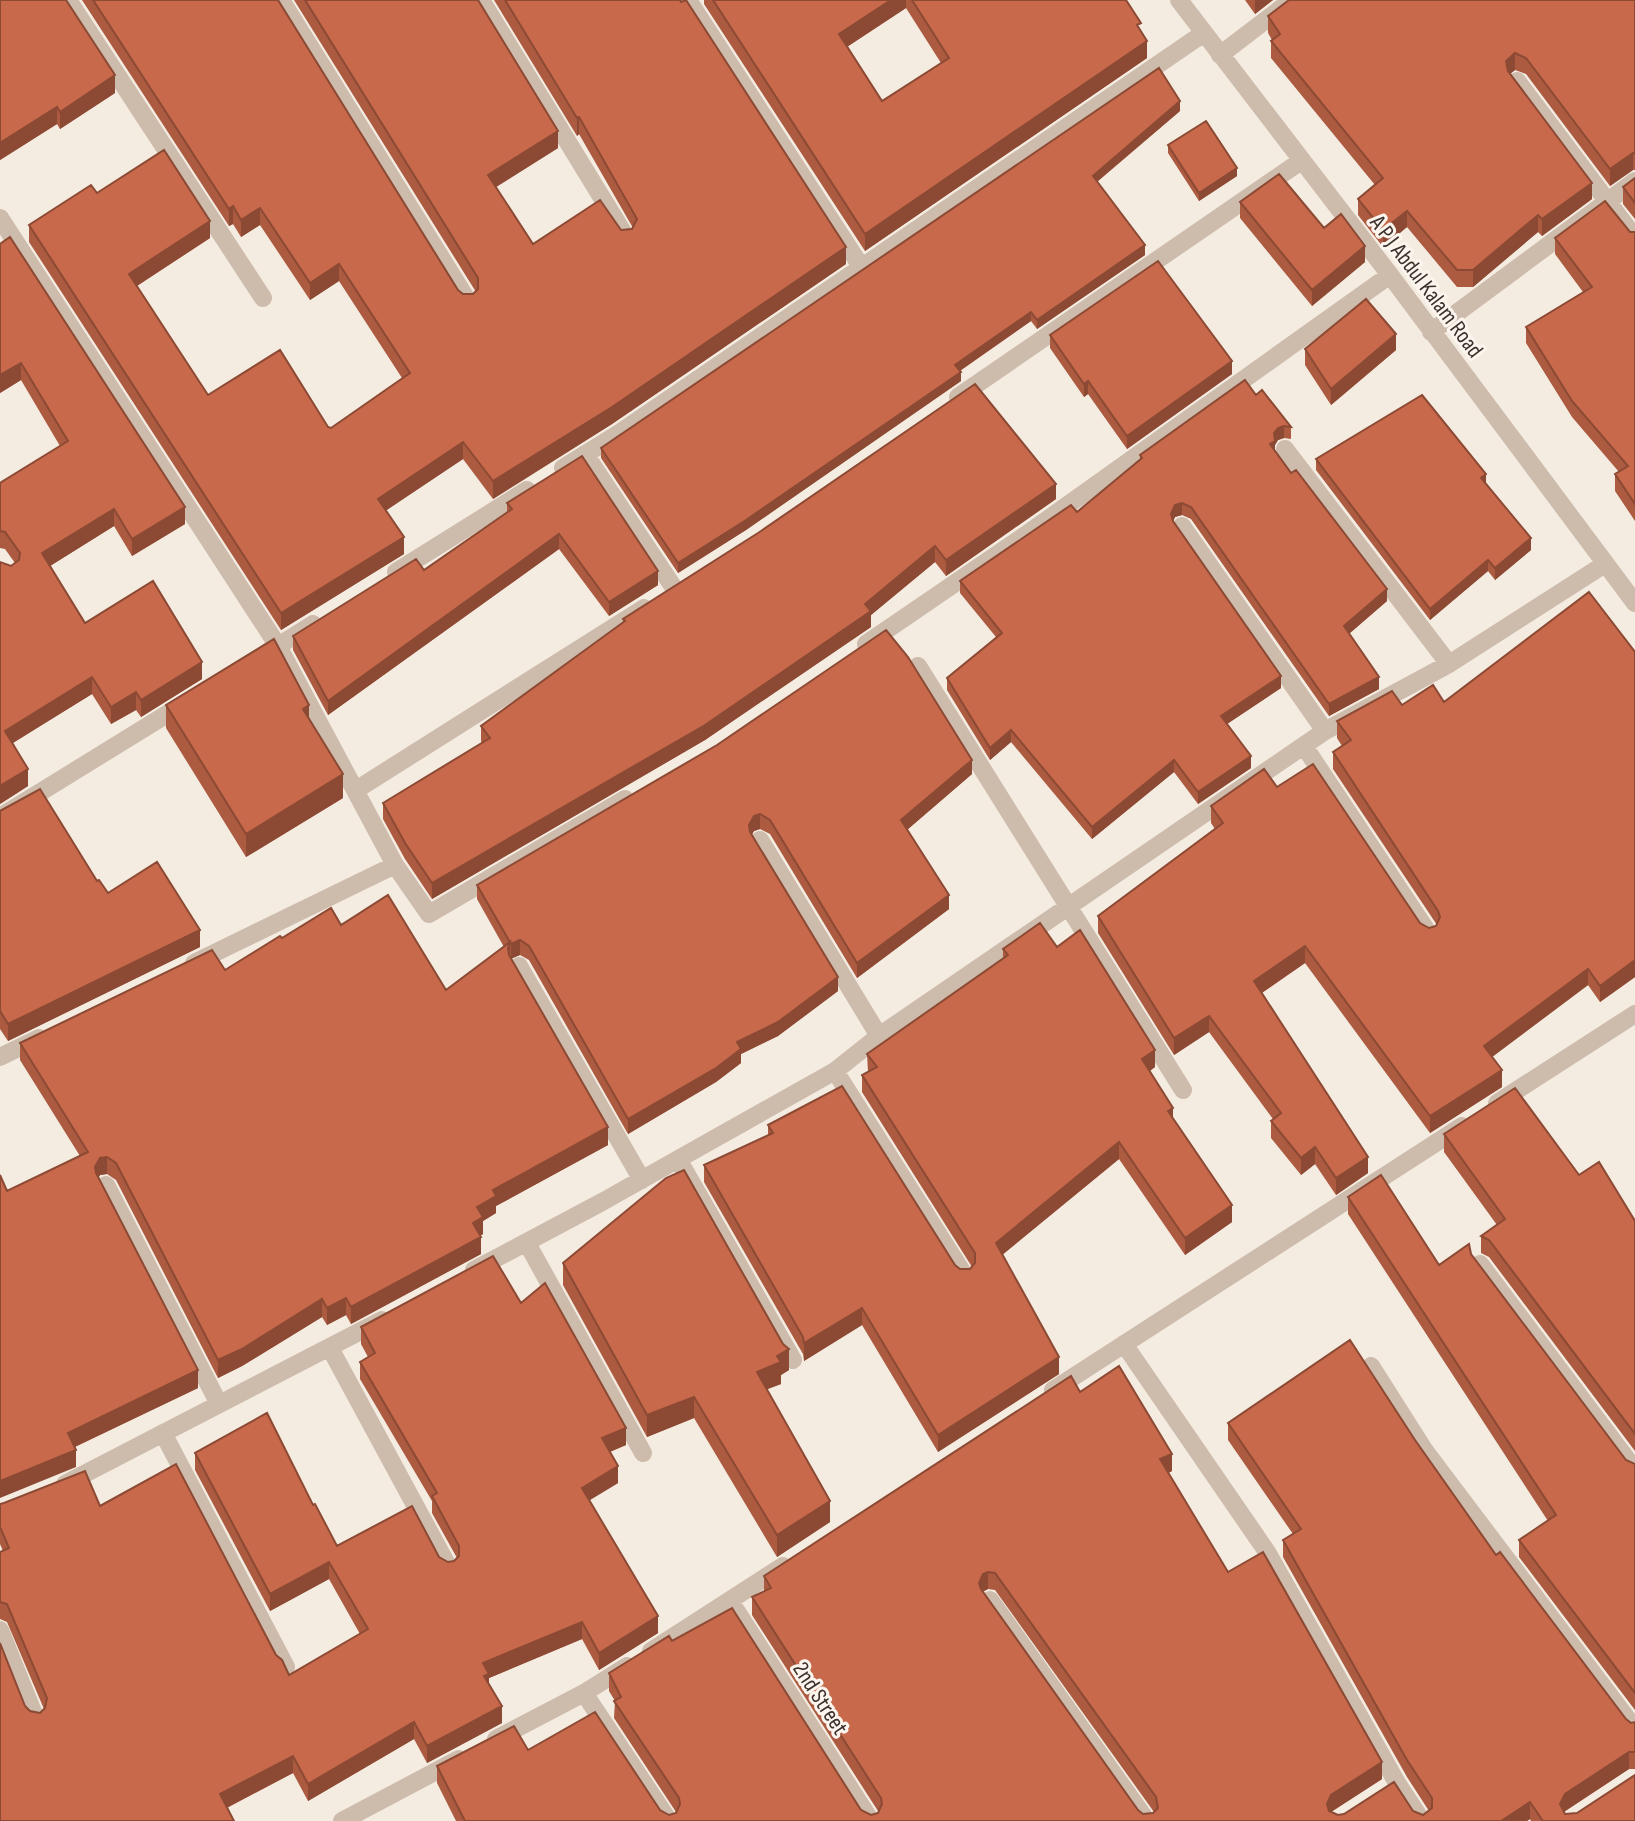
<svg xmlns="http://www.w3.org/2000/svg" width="1635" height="1821" font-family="'Sofia Sans Condensed',sans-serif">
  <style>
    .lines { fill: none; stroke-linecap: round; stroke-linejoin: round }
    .minor { stroke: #cdbbac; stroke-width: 18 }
    .wall { fill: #ac5a40; fill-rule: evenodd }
    .shaded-wall { fill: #8c4a34 }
    .building { fill: #c8694b; stroke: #8c4a34; stroke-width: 2; fill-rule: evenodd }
    .labels { text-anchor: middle; stroke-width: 6; stroke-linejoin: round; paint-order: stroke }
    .street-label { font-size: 23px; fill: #3b302b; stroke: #fbf5ee }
  </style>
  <rect width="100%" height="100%" fill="#f4ebe1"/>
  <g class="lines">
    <!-- minor -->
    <path class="minor" d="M68,0L263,298
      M281,0L468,301
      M481,0L626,237
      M688,0L862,268
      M1179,0L1390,275L1635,603
      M1220,55L1292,0
      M1517,81L1635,238
      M0,218L278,646L268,652
      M1431,332L1635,181
      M958,397L1301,161
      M1285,449L1449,664
      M585,454L674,588
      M563,468L618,434L1204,33
      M1182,526L1325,731
      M396,572L527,490
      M313,624L278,646L395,865L429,914L625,799
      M866,644L1027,534L1390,275
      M918,666L1183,1090
      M1304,746L1429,934
      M356,790L644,608
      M0,817L185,703
      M760,840L879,1036
      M194,963L395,865
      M519,966L642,1180
      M0,1057L39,1038
      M835,1071L965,1276
      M1497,1103L1635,1014
      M678,1159L793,1360
      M106,1185L219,1404
      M527,1243L643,1453
      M1480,1264L1635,1470
      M474,1270L602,1202L835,1071L879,1036L1325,731L1449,664L1605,564
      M1124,1344L1267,1552L1397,1783L1422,1821
      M330,1348L449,1568
      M1371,1366L1425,1451L1635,1729
      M1053,1390L1462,1126
      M163,1433L286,1667
      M65,1484L382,1320
      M990,1600L1147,1821
      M730,1601L871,1821
      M0,1630L36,1719
      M651,1651L783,1566
      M584,1693L669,1821
      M496,1739L584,1693L627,1666
      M342,1821L459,1759"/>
  </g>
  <!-- wall -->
  <path class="wall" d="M0,0L115,93L60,129L57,124L0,160Z
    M82,0H278L458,290L463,294H473L476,292L294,0H478L558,148L496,187L533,244L633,228L579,134L577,136L494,0H680L846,264L612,424L493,499L463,459L386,510L404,554L281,630L29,242V225L97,193L210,238L137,286L208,395L331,428L402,378L339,281L310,300L260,225L241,237L233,224L229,226Z
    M704,0H1126L1141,32L1147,58L865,251L704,4ZM906,8L941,63L882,101L847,47Z
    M1245,0H1273L1255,14Z
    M1635,0V170H1633L1610,186L1526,74L1515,70L1510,74L1592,199L1542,236L1538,232L1473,287H1457L1407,227L1383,247L1358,215V199L1375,185L1271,58V41L1272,40L1268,33V16Z
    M1180,111L1097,182L1145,255L1037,329L1031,321L960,371L961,381L746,530L678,573L601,458V448Z
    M1168,145L1237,176L1199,201L1168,153Z
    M1635,178V219L1623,204V187Z
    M1240,202L1365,262L1312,306L1240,218Z
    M1630,232H1635V521L1615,491V474L1619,472L1572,417L1526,343V327L1583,292L1555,254V238Z
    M0,244L185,524L132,556L114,526L50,566L85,623L202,679L141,717L136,710L111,724L92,694L12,743L28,786L0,804L11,566L15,563L5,549L0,548V483L60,446L21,380L0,393Z
    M1050,335L1232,374L1127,449L1088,394L1084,397L1050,348Z
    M1305,349L1396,350L1331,405L1305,365Z
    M1256,395L1291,427V439L1284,438L1278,440L1275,445V450L1387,601L1349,634L1379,689L1329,716L1191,519L1182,515L1175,517L1173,521L1281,688L1227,724L1251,768L1198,804L1174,772L1092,839L1011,742L990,760L947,690V678L996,637L960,593V581L1077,512L1140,460V455Z
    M1316,459L1486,483L1531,550L1495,580L1488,571L1430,620L1316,470Z
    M1056,499L946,576L935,562L871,615V627L705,740L432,899L405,859L383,819V803L482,743L481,741V726L623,622V619Z
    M507,503L658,585L609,616L559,549L328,715L293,650V636L424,570L507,513Z
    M1635,652V977L1600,1002L1588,985L1492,1057L1502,1087L1430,1133L1305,963L1262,993L1368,1173L1336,1195L1315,1164L1301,1175L1271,1138V1121L1273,1119L1209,1032L1174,1055L1098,933V916L1215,829L1211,823V806L1277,787L1420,923L1429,928L1436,926L1437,925L1333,769V752L1342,746L1337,738V721L1402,705L1444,702Z
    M166,705L343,798L246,857L166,728Z
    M717,745L972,774L907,830L949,909L857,978L770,834L760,829L754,831L752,834L838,991L778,1036L741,1054V1063L716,1082L628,1134L529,960L520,955L511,958L608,1145L496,1206V1213L483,1221V1234L481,1235V1254L351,1324L346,1315L327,1325L322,1317L242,1366L218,1378L116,1180L107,1174L100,1175L98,1178L198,1388L75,1447L76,1467L7,1191L80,1156L20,1060V1043L225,970L282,938L341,925L446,990L504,947L477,899V885Z
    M0,811L97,881L108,893L200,947L8,1041L0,1029Z
    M1057,947L1155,1067L1150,1071L1173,1118L1232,1222L1185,1255L1119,1159L1002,1255L1059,1374L938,1452L862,1325L804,1361L803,1354L704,1182V1165L768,1135V1125L960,1269H970L972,1267L862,1092V1075L868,1072L867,1054L1003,958V949Z
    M1444,1134L1579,1175L1635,1221V1451L1489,1257L1481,1253V1236L1497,1225L1444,1152Z
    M1348,1197L1439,1265L1471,1254L1626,1460L1635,1464V1710L1519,1557V1540L1548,1521L1348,1214Z
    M563,1263L789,1370L781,1375V1384L767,1389L830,1522L777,1557L694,1418L647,1437L563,1285Z
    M521,1303L626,1445L610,1452L618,1483L589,1500L658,1633L599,1670L582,1639L489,1678V1684L502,1723L427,1763L414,1739L308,1801L293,1773L227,1808L0,1821L25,1706L30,1711L40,1713L44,1709L7,1622L0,1619V1552L3,1551L0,1544V1504L100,1506L276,1655L289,1675L360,1634L329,1579L270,1611L195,1470V1453L313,1505L337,1546L439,1557L448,1562L454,1561L457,1558L432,1513V1501L360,1379V1362L368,1357L361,1344V1327Z
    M1080,1392L1172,1471L1168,1473L1228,1572L1382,1779L1331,1812L1338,1815L1413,1811L1423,1815L1429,1811L1407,1777L1283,1557V1540L1293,1534L1228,1440V1423L1415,1440L1496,1555L1626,1719L1631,1723L1635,1722V1769H1629L1564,1812L1565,1814L1635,1821H1531L1530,1819L1527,1821H456L437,1783V1766L528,1750L669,1815L676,1813V1812L614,1718L615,1701L609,1691V1673L672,1641L861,1810L871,1815L878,1813V1811L752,1615V1597L764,1591V1576ZM988,1589L995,1590L1154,1812L1153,1813L1143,1814L1138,1810L983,1592Z"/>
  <!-- shaded-wall -->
  <path class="shaded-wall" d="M891,0H906V8L839,52V34Z
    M1255,0H1273L1255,14Z
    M1147,41V58L865,251V234Z
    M1515,53V70L1506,77V61Z
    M115,75V93L60,129V112Z
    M1180,101V111L1093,185V176Z
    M57,107V124L0,160V143Z
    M579,117V134L577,136V118Z
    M558,131V148L488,192V175Z
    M1633,153V170L1610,186V169Z
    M1237,168V176L1199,201V193Z
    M1592,183V199L1542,236V219Z
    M233,206V224L229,226V209Z
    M260,208V225L241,237V220Z
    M1407,211V227L1383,247V230Z
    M1538,215V232L1473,287V270Z
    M210,221V238L129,291V274Z
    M1145,245V255L1037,329V320Z
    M1365,246V262L1312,306V290Z
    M846,247V264L612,424L493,499V481Z
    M339,264V281L310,300V283Z
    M1031,312V321L955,374V365Z
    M1396,334V350L1331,405V389Z
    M1232,361V374L1127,449V436Z
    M21,363V380L0,393V375Z
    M961,372V381L746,530L678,573V563Z
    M1088,381V394L1084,397V384Z
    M1284,426V438L1278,440L1275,445V453L1270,444L1274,433L1278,428Z
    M463,442V459L378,516V499Z
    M1486,474V485L1481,478Z
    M1056,484V499L946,576V560Z
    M1182,503V515L1175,517L1171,526V514L1175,505Z
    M185,507V524L132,556V539Z
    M114,509V526L42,571V553Z
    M559,534V549L328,715V701Z
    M404,537V554L281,630V613Z
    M1531,538V550L1495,580V568Z
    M935,546V562L871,615V627L705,740L432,899V883L865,604Z
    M1488,560V571L1430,620V609Z
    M658,571V585L609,616V602Z
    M1387,589V601L1344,638V626Z
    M202,662V679L141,717V700Z
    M1281,676V688L1221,728V716Z
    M92,677V694L5,748V731Z
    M1379,677V689L1329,716V704Z
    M136,692V710L111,724V707Z
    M309,705V728L303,709Z
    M1011,730V742L990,760V748Z
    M1251,756V768L1198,804V792Z
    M972,760V774L901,835V820Z
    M1174,760V772L1092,839V827Z
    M28,769V786L0,804V786Z
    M343,774V798L246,857V834Z
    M760,814V829L754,831L749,840V825L754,816Z
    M949,895V909L857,978V963Z
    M200,930V947L8,1041V1024Z
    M520,940V955L511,959V944Z
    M510,942V959L508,948Z
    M1305,946V963L1254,998V981Z
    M1635,960V977L1600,1002V986Z
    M1588,969V985L1484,1063V1046Z
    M838,977V991L778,1036L741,1054V1063L716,1082L628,1134V1119L737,1042Z
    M1209,1016V1032L1174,1055V1038Z
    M1155,1050V1067L1142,1076V1059Z
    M1502,1070V1087L1430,1133V1116Z
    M1173,1108V1125L1168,1111Z
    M608,1127V1145L496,1206V1213L483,1221V1234L473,1240V1223L477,1207L493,1190Z
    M1119,1142V1159L996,1260V1243Z
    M1315,1147V1164L1301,1175V1158Z
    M107,1157V1174L100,1175L95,1184V1167L100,1158Z
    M1368,1157V1173L1336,1195V1178Z
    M1232,1205V1222L1185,1255V1238Z
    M481,1237V1254L351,1324V1307Z
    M346,1298V1315L327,1325V1308Z
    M322,1299V1317L242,1366L218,1378V1360Z
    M862,1308V1325L804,1361V1343Z
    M789,1349V1370L781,1375V1384L757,1393V1372L777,1356Z
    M1059,1357V1374L938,1452V1435Z
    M198,1370V1388L68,1450V1433Z
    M694,1397V1418L647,1437V1415Z
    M626,1428V1445L602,1455V1438Z
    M76,1450V1467L0,1498V1481Z
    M1172,1454V1471L1160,1477V1459Z
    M618,1466V1483L582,1505V1488Z
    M830,1501V1522L777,1557V1535Z
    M329,1562V1579L270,1611V1594Z
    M988,1572V1589L983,1591L979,1600V1583L983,1574Z
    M658,1616V1633L599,1670V1653Z
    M582,1622V1639L489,1678V1691L484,1693L483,1663Z
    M502,1706V1723L427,1763V1746Z
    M414,1722V1739L308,1801V1784Z
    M1629,1752V1769L1565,1811L1560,1821V1804L1565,1794Z
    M293,1756V1773L220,1811V1794Z
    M1382,1762V1779L1331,1812L1327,1821V1804L1331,1795Z
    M1530,1802V1819L1527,1821H1501Z"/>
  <!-- building -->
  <path class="building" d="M0,0H66L115,75L60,112L57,107L0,143Z
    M93,0H278L458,290L463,294H473L478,289V278L305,0H478L558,131L488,175L533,244L600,200L621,230L632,229L637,219L579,117L577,118L505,0H680L681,2L686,0L846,247L612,407L493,481L463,442L378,499L404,537L281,613L29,225L91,185L97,193L164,150L210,221L129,274L208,395L280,350L328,427L331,428L410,373L339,264L310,283L260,208L241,220L233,206L229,209Z
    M713,0H891L839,34L882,101L949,58L912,0H1126L1141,23L1137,25L1147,41L865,234Z
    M1289,0H1635V154L1633,153L1610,169L1526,58L1515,53L1506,61L1508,71L1592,183L1542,219L1538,215L1473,270H1457L1407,211L1383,230L1358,199L1383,178L1271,41L1280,34L1268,16Z
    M1159,68L1180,101L1093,176L1145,245L1037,320L1031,312L955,365L961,372L746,520L678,563L601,448Z
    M1206,121L1237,168L1199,193L1168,145Z
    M1279,174L1324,228L1341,214L1365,246L1312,290L1240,202Z
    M1635,178V203L1623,187Z
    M1605,201L1630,232H1635V504L1615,474L1628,466L1572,401L1526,327L1592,287L1555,238Z
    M10,237L185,507L132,539L114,509L42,553L85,623L153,581L202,662L141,700L136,692L111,707L92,677L5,731L28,769L0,786V562L11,566L19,560L20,553L5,532L0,531V483L68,441L21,363L0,375V244Z
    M1158,261L1232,361L1127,436L1088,381L1084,384L1050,335Z
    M1366,299L1396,334L1331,389L1305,349Z
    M1245,380L1256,395L1262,390L1291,427L1284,426L1278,428L1274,433L1275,441L1270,444L1291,473L1296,470L1387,589L1344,626L1379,677L1329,704L1191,507L1182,503L1175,505L1171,514L1173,521L1281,676L1221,716L1251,756L1198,792L1174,760L1092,827L1011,730L990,748L947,678L1002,633L960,581L1071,505L1077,512L1142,458L1140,455Z
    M975,384L1056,484L946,560L935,546L865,604L871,611L705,725L432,883L405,843L383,803L490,738L481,726L625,621L623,619L758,533Z
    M1422,395L1486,474L1481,478L1531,538L1495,568L1488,560L1430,609L1316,459Z
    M582,456L658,571L609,602L559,534L328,701L293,636L416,559L424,570L512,509L507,503Z
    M1589,592L1635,652V960L1600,986L1588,969L1484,1046L1502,1070L1430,1116L1305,946L1254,981L1368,1157L1336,1178L1315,1147L1301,1158L1271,1121L1281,1113L1209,1016L1174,1038L1098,916L1223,823L1211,806L1264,769L1277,787L1313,764L1420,923L1429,928L1436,926L1440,917L1438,911L1333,752L1351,740L1337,721L1392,691L1402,705L1433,685L1444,702Z
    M886,630L908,657L972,760L901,820L949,895L857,963L770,820L760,814L754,816L749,825L750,832L838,977L778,1022L737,1042L741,1049L716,1068L628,1119L529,946L520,940L511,944L477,885L717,745Z
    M274,639L309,705L303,709L343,774L246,834L166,705Z
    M40,789L97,881L99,880L108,893L157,862L200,930L8,1024L0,1011V811Z
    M388,895L446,990L510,942L508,948L509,955L608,1127L493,1190L496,1196L477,1207L483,1217L473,1223L481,1237L351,1307L346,1298L327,1308L322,1299L242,1349L218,1360L116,1163L107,1157L100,1158L95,1167L96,1173L198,1370L68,1433L76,1450L0,1481V1175L7,1191L88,1152L20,1043L212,950L225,970L280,936L282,938L331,908L341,925Z
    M1040,923L1057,947L1080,930L1155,1050L1142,1059L1173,1108L1168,1111L1232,1205L1185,1238L1119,1142L996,1243L1059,1357L938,1435L862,1308L804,1343L803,1337L704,1165L773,1133L768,1125L842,1086L955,1265L960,1269H970L975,1263V1253L862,1075L877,1067L867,1054L1008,955L1003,949Z
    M1515,1088L1579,1175L1599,1162L1635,1221V1434L1489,1240L1481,1236L1505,1219L1444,1134Z
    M684,1170L783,1344L789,1349L777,1356L781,1362L757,1372L830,1501L777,1535L694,1397L647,1415L563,1263L666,1178Z
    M1381,1175L1439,1265L1469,1244L1471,1254L1626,1460L1635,1464V1693L1519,1540L1556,1515L1348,1197Z
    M493,1256L521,1303L545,1283L626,1428L602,1438L618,1466L582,1488L658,1616L599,1653L582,1622L483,1663L489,1674L484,1676L502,1706L427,1746L414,1722L308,1784L293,1756L220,1794L234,1821H0V1643L25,1706L30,1711L40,1713L45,1708L47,1698L7,1604L0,1602V1552L9,1548L0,1527V1504L4,1503L85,1471L100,1506L176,1464L276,1655L282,1660L289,1675L368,1629L329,1562L270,1594L195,1453L267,1413L313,1505L315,1504L337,1546L412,1506L439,1557L448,1562L454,1561L459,1556V1546L432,1496L437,1493L360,1362L375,1353L361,1327Z
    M1350,1340L1415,1440L1496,1555L1500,1552L1626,1719L1631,1723L1635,1722V1752H1629L1565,1794L1560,1804L1565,1814L1577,1813L1635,1775V1821H1543L1530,1802L1501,1821H465L437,1766L514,1726L528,1750L595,1712L660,1810L669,1815L676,1813L680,1804L679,1798L614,1701L621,1697L609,1673L669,1636L672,1641L732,1608L861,1810L871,1815L878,1813L882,1804L881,1798L752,1597L771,1588L764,1576L1071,1376L1080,1392L1119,1366L1172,1454L1160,1459L1228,1572L1263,1552L1382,1762L1331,1795L1327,1804L1329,1811L1338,1815L1344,1814L1394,1782L1413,1811L1423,1815L1432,1808V1798L1407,1760L1283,1540L1301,1529L1228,1423ZM988,1572L995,1573L1156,1797L1158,1808L1153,1813L1143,1814L1138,1810L981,1589L979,1583L983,1574Z"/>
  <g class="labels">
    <!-- street labels -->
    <g class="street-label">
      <text transform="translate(1427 286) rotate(53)" y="8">A P J Abdul Kalam Road</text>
      <text transform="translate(821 1698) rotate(57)" y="8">2nd Street</text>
    </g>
  </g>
</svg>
